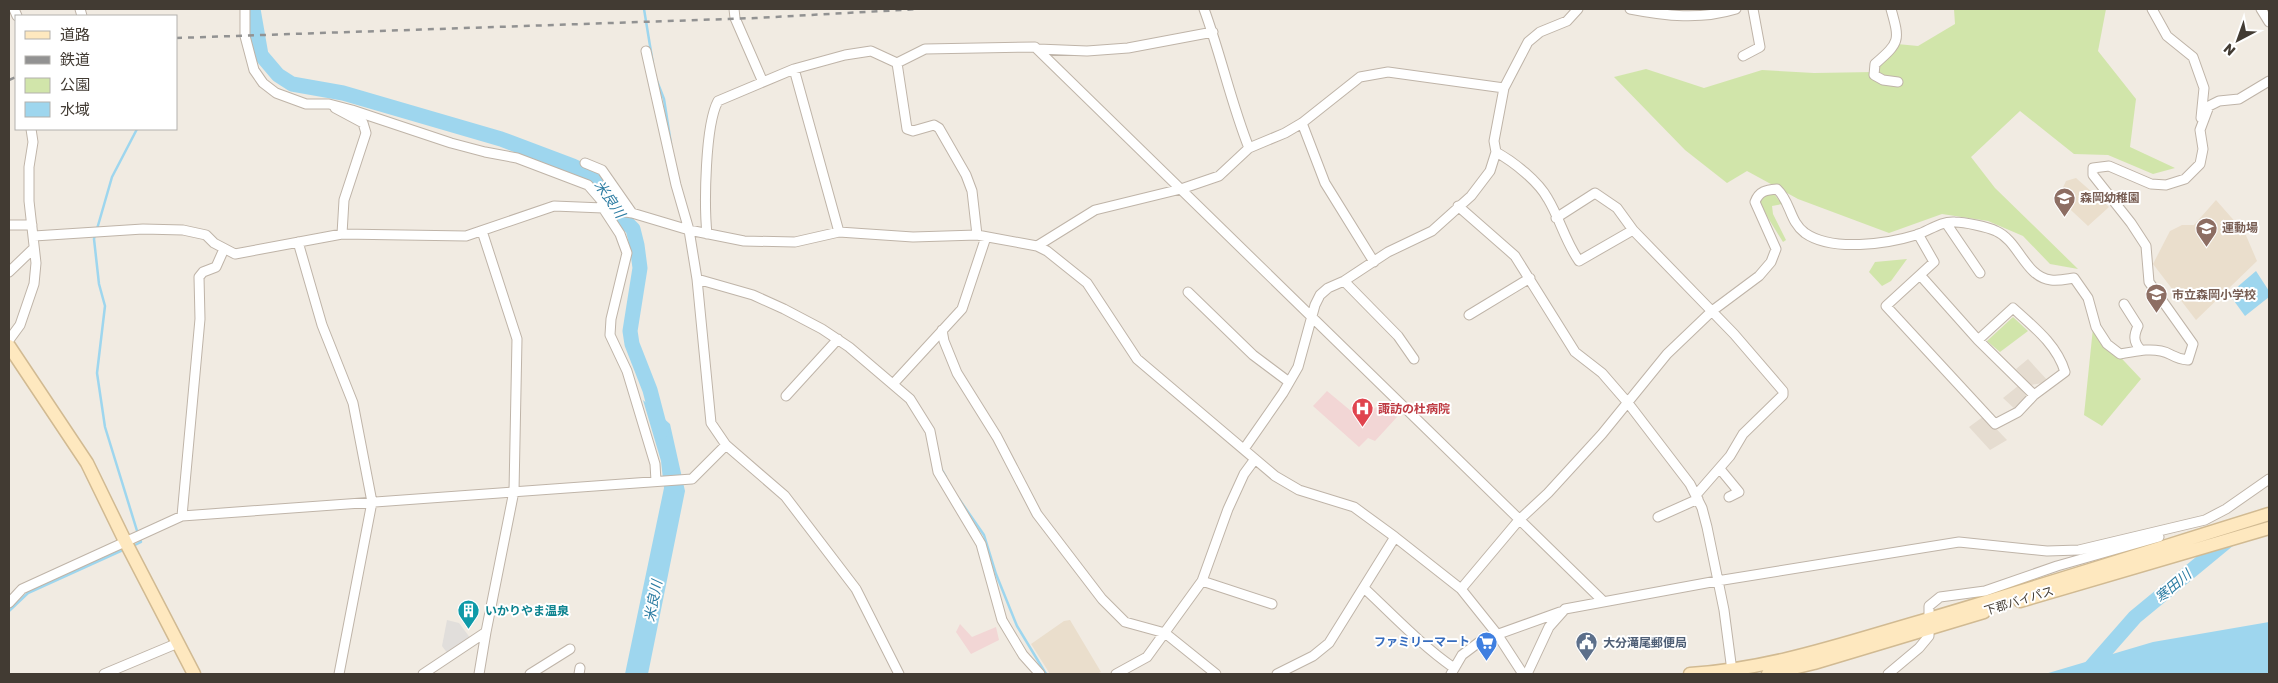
<svg xmlns="http://www.w3.org/2000/svg" width="2278" height="683" font-family="Rubik,'Noto Sans JP',sans-serif">
  <style>
    .residential { fill: #e5dcd0 }
    .education { fill: #eadecc }
    .medical { fill: #f2d6d5 }
    .green { fill: #d1e5aa }
    .parking { fill: #e1dedb }
    .water { fill: #9ed6ee }
    .lines { fill: none; stroke-linecap: round; stroke-linejoin: round }
    .stream { stroke: #9ed6ee; stroke-width: 2.5 }
    .river { stroke: #9ed6ee; stroke-width: 15 }
    .street-casing { stroke: #bfb4a8; stroke-width: 11 }
    .secondary-casing { stroke: #d1ba92; stroke-width: 15 }
    .street { stroke: #fff; stroke-width: 9 }
    .secondary { stroke: #fee8bf; stroke-width: 12 }
    .rail { stroke: #929292; stroke-width: 2.5; stroke-dasharray: 6 6; stroke-linecap: butt }
    .labels { text-anchor: middle; stroke-width: 4; stroke-linejoin: round; paint-order: stroke }
    .education-label { font-size: 12px; font-weight: bold; fill: #785e54; stroke: #fff; text-anchor: start }
    .health-label { font-size: 12px; font-weight: bold; fill: #be3a42; stroke: #fff; text-anchor: start }
    .street-label { font-size: 12px; fill: #423b33; stroke: #fff }
    .culture-label { font-size: 12px; font-weight: bold; fill: #0d838f; stroke: #fff; text-anchor: start }
    .shop-label { font-size: 12px; font-weight: bold; fill: #366cbe; stroke: #fff; text-anchor: end }
    .service-label { font-size: 12px; font-weight: bold; fill: #4e5e75; stroke: #fff; text-anchor: start }
    .water-label { font-size: 14px; font-style: italic; fill: #2d7da3; stroke: #fff }
  </style>
  <rect width="100%" height="100%" fill="#f1ebe2"/>
  <!-- residential -->
  <path class="residential" d="M2028,359L2049,382L2031,385L2016,369Z
    M2018,386L2029,399L2017,411L2003,398Z
    M1984,416L2007,440L1990,450L1969,427Z"/>
  <!-- education -->
  <path class="education" d="M2076,178L2109,207L2088,226L2058,198L2066,181Z
    M2216,200L2245,233L2257,261L2196,320L2153,264L2170,231L2182,225H2194Z
    M1070,620L1101,672L1096,674H1050L1031,644L1064,621Z"/>
  <!-- medical -->
  <path class="medical" d="M1327,391L1351,411L1361,403L1370,412L1381,403L1397,417L1375,441L1368,438L1359,447L1313,406Z
    M960,624L972,637L996,627L999,640L971,654L956,632Z"/>
  <!-- green -->
  <path class="green" d="M1954,9H2106L2098,51L2136,99L2130,147L2175,168L2153,174L2108,155L2074,154L2020,111L1971,157L1995,188L2078,269L2050,264L2023,236L1988,221L1942,214L1889,233L1798,199L1747,171L1727,183L1685,150L1614,77L1646,69L1704,88L1762,70L1814,73L1874,72L1897,44L1918,46L1955,24Z
    M1773,193L1782,204L1772,206L1773,214L1786,240L1783,242L1760,205L1762,196Z
    M1907,259L1891,281L1882,286L1869,272L1875,262Z
    M2013,317L2028,331L2000,352L1987,341Z
    M2093,328L2141,379L2102,426L2084,415Z"/>
  <!-- parking -->
  <path class="parking" d="M447,620L459,623L471,639L448,654L442,646Z"/>
  <!-- water -->
  <path class="water" d="M2256,271L2269,291V297L2245,316L2229,294Z
    M643,400L670,424L685,491L648,674H625L664,488L661,461Z
    M2269,622V674H2045L2153,642Z"/>
  <g class="lines">
    <!-- stream -->
    <path class="stream" d="M644,9L653,64
      M657,81L664,99L671,144
      M97,229L112,177L137,129
      M95,234L94,239L99,284L105,306L97,373L105,427L138,534
      M942,470L946,477
      M959,499L984,535L996,574L1017,626L1046,674
      M133,546L141,542L140,539
      M9,611L28,593L125,549"/>
    <!-- river -->
    <path class="river" d="M253,9L261,55L278,75L292,84L343,93L501,139L573,166L597,177L611,197L618,214L633,229L637,245L640,268L630,331L632,344L650,390L661,432
      M2085,674L2135,617L2232,537"/>
    <defs>
      <path id="street" d="M14,9L17,16
        M80,9L82,16
        M245,9V36L254,70L263,83L276,93L306,104H329L352,110L451,143L485,152L517,158L588,185L601,200L603,208L620,234L627,253L611,319L610,335L627,371L655,464L656,481
        M734,9L735,18L762,80
        M1204,9C1221,55 1231,103 1249,148
        M1630,9C1666,16 1700,20 1736,9
        M1891,9C1900,41 1900,42 1875,64L1874,75L1883,80L1898,82
        M2152,9L2167,36L2193,57L2204,88L2201,118
        M2261,9L2269,22
        M1038,49L1087,51L1128,48L1213,32
        M646,51L676,185L689,230L697,279L711,423L726,445L785,496L856,589L899,674
        M1743,56L1760,47L1753,9
        M897,63L907,129L913,131L934,125L939,128L966,175L972,191L977,235
        M794,69L839,232
        M335,108L363,123L366,133L344,200L342,234
        M1302,123L1325,183L1374,262
        M1496,152C1514,162 1538,181 1548,199C1560,219 1565,241 1579,261L1633,230L1734,334L1783,391V395L1743,434L1730,456L1696,495
        M585,163L602,170L632,213
        M1458,206L1515,256L1575,352L1602,373L1628,403L1690,484L1702,508L1707,527L1724,610L1732,671
        M1556,218L1595,193L1617,208L1633,230
        M1946,223L1980,273
        M9,225H32
        M707,234C704,205 705,125 718,101L794,69L845,55L871,51L897,63L925,49L1035,47L1603,601
        M1918,234L1934,262L1886,306L1995,424L2018,412L2034,395L2065,372C2057,345 2034,327 2013,308L1978,340
        M34,236L143,229L183,230L206,235L214,243L235,254L342,234L466,236L554,206L603,208L632,213L689,230L744,241L795,242L839,232L913,237L977,235L1037,246L1047,251L1087,283L1137,359L1275,476L1299,490L1354,507L1395,537L1461,589L1497,634L1523,674
        M298,242L322,325L353,403L372,502L339,674
        M1037,246L1095,210L1181,189L1219,176L1249,148L1285,133L1302,123L1360,77L1388,72L1504,88
        M9,272L34,248
        M1920,275L1978,340L2034,395
        M697,279L753,295L784,309L822,329L849,347L910,399L930,431L938,472L981,544L1002,620L1023,655L1040,674
        M1344,281L1398,336L1414,359
        M1188,292L1253,355L1289,382
        M2124,304L2138,326C2134,335 2133,341 2140,349
        M1469,315L1530,278
        M942,330L944,341L957,373L997,437L1037,514L1102,599L1125,622L1165,633L1216,674
        M9,340L20,325L34,284L36,263L29,201V167L33,142L31,129
        M893,384L962,309L986,237
        M786,396L838,339
        M1244,449L1283,393L1298,367L1315,305L1320,295L1328,288L1344,281L1388,252L1432,231L1471,196L1490,171L1496,152L1494,141L1504,88L1528,42L1540,32L1567,21L1578,9
        M1720,469L1739,492L1729,497
        M182,516L200,319L199,277L203,272L216,267L224,249
        M1658,517L1698,499
        M1202,581L1272,604
        M1364,588C1393,615 1421,645 1454,668
        M1461,589L1519,520L1548,493L1602,434L1667,354L1712,311L1759,276L1771,262L1776,249L1755,202C1759,191 1766,190 1777,189C1791,202 1789,221 1805,233C1832,252 1887,244 1916,235C1929,231 1940,221 1955,222C1964,222 1988,227 1996,231C2019,241 2025,277 2051,280C2059,281 2067,279 2074,278L2088,298L2096,327L2107,344L2120,354C2135,352 2146,348 2161,351C2172,353 2173,359 2188,360L2193,344L2149,282L2146,246L2131,223L2093,175V168L2109,166L2151,184L2166,185L2185,179L2200,164L2203,149L2200,130L2209,106L2219,101L2239,99L2269,81
        M9,603L22,589L182,516L692,479L726,445
        M104,674L178,643
        M423,674L486,632L514,491L517,339L482,231
        M479,674L486,632
        M530,674L570,649
        M579,674L580,668
        M1116,674L1147,657L1202,581L1228,509L1244,474L1255,459
        M1277,674L1313,656L1329,643L1395,537
        M1451,674L1462,655L1482,640L1560,612
        M1527,674L1549,627L1565,609L1717,581L1959,542L2047,551L2079,550L2205,520L2226,509L2269,479
        M1888,674L1919,648L1929,636V606L1940,597L1985,591L2057,566L2159,537"/>
      <path id="secondary" d="M9,346L87,463L125,541L194,674
        M2020,601L2269,528
        M1690,674C1771,669 1845,643 1922,621C2038,587 2153,550 2269,514
        M1768,674L1814,663L1984,612"/>
    </defs>
    <!-- street casing -->
    <use href="#street" class="street-casing"/>
    <!-- secondary casing -->
    <use href="#secondary" class="secondary-casing"/>
    <!-- street -->
    <use href="#street" class="street"/>
    <!-- secondary -->
    <use href="#secondary" class="secondary"/>
    <!-- rail -->
    <path class="rail" d="M176,38L756,18L919,9
      M9,80L16,77"/>
  </g>
  <!-- icons -->
  <defs>
    <symbol id="school-pin" viewBox="-11 -11 22 30"><path d="M0 17L-7.5 6A9.5 9.5 0 1 1 7.5 6Z" fill="#8d6e63" stroke="#fff"/><path d="M0-5L7-2L0 1L-7-2ZM-4 1L0 2.5L4 1V4Q0 6-4 4Z" fill="#fff"/></symbol>
    <symbol id="hospital-pin" viewBox="-11 -11 22 30"><path d="M0 17L-7.5 6A9.5 9.5 0 1 1 7.5 6Z" fill="#e0444e" stroke="#fff"/><path d="M-5-5h3v3.5h4V-5h3V5h-3V1.5h-4V5h-3Z" fill="#fff"/></symbol>
    <symbol id="building-pin" viewBox="-11 -11 22 30"><path d="M0 17L-7.5 6A9.5 9.5 0 1 1 7.5 6Z" fill="#0f9aa8" stroke="#fff"/><path d="M-4-6H4V6H1V3H-1V6H-4ZM-2.5-4.3h1.7v1.8h-1.7ZM.8-4.3h1.7v1.8H.8ZM-2.5-1h1.7V.8h-1.7ZM.8-1h1.7V.8H.8Z" fill="#fff"/></symbol>
    <symbol id="supermarket-pin" viewBox="-11 -11 22 30"><path d="M0 17L-7.5 6A9.5 9.5 0 1 1 7.5 6Z" fill="#3f7fe0" stroke="#fff"/><path d="M-6-5.5h2.5l.6 2H6L4.5 2H-2.5L-4.4-4H-6ZM-1.5 3.2a1.3 1.3 0 1 0 .1 0ZM3 3.2a1.3 1.3 0 1 0 .1 0Z" fill="#fff"/></symbol>
    <symbol id="civic-pin" viewBox="-11 -11 22 30"><path d="M0 17L-7.5 6A9.5 9.5 0 1 1 7.5 6Z" fill="#5c6f8a" stroke="#fff"/><path d="M-.6-6.5H3V-4.5H.6V-3L4-1V1h2V6H-6V1h2V-1L-.6-3ZM-1.2 2.5V6h2.4V2.5Z" fill="#fff"/></symbol>
  </defs>
  <g fill-rule="evenodd">
    <use href="#school-pin" x="2052" y="186" width="25" height="34"/>
    <use href="#school-pin" x="2194" y="216" width="25" height="34"/>
    <use href="#school-pin" x="2144" y="282" width="25" height="34"/>
    <use href="#hospital-pin" x="1350" y="396" width="25" height="34"/>
    <use href="#building-pin" x="456" y="598" width="25" height="34"/>
    <use href="#supermarket-pin" x="1474" y="630" width="25" height="34"/>
    <use href="#civic-pin" x="1574" y="630" width="25" height="34"/>
  </g>
  <g class="labels">
    <!-- education labels -->
    <g class="education-label">
      <text x="2080" y="202">森岡幼稚園</text>
      <text x="2222" y="232">運動場</text>
      <text x="2172" y="299">市立森岡小学校</text>
    </g>
    <!-- health labels -->
    <g class="health-label">
      <text x="1378" y="413">諏訪の杜病院</text>
    </g>
    <!-- street labels -->
    <g class="street-label">
      <text transform="translate(2019 601) rotate(-17)" y="4">下郡バイパス</text>
    </g>
    <!-- culture labels -->
    <g class="culture-label">
      <text x="485" y="615">いかりやま温泉</text>
    </g>
    <!-- shop labels -->
    <g class="shop-label">
      <text x="1470" y="646">ファミリーマート</text>
    </g>
    <!-- service labels -->
    <g class="service-label">
      <text x="1603" y="647">大分滝尾郵便局</text>
    </g>
    <!-- water labels -->
    <g class="water-label">
      <text transform="translate(610 199) rotate(56)" y="5">米良川</text>
      <text transform="translate(2173 586) rotate(-40)" y="5">寒田川</text>
      <text transform="translate(653 601) rotate(-79)" y="5">米良川</text>
    </g>
  </g>
  <!-- border -->
  <rect width="2278" height="683" fill="none" stroke="#423b33" stroke-width="20"/>
  <!-- legend -->
  <rect x="15" y="15" width="162" height="115" fill="#ffffff" stroke="#b3b1ad"/>
  <rect x="25" y="31" width="25" height="8" fill="#fee8bf" stroke="#b3b1ad"/>
  <text x="60" y="40" font-size="15" fill="#423b33">道路</text>
  <rect x="25" y="56" width="25" height="8" fill="#929292" stroke="#b3b1ad"/>
  <text x="60" y="65" font-size="15" fill="#423b33">鉄道</text>
  <rect x="25" y="78" width="25" height="15" fill="#d1e5aa" stroke="#b3b1ad"/>
  <text x="60" y="90" font-size="15" fill="#423b33">公園</text>
  <rect x="25" y="102" width="25" height="15" fill="#9ed6ee" stroke="#b3b1ad"/>
  <text x="60" y="115" font-size="15" fill="#423b33">水域</text>
  <!-- north arrow -->
  <g transform="translate(2238 40) rotate(221)" stroke="#ffffff" stroke-width="4" paint-order="stroke">
  <path d="M0-4L9 19L0 12L-9 19Z" fill="#423b33"/>
  <text y="-8" font-size="14" font-weight="bold" text-anchor="middle" fill="#423b33">N</text>
  </g>
</svg>
